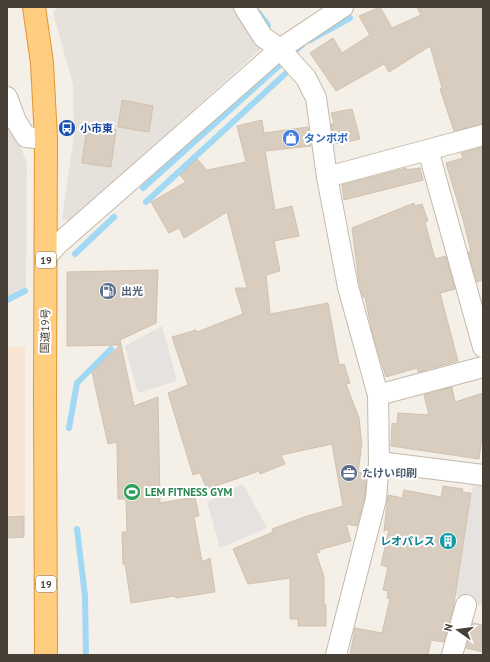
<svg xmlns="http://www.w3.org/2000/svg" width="490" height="662" font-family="'PT Sans','Noto Sans JP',sans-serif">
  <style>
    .commercial { fill: #f7e4d2 }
    .industrial { fill: #e7e1dc }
    .parking { fill: #e5e2df }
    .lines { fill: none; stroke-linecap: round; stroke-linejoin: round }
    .stream { stroke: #a1d8f3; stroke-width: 6 }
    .building { fill: #d9cdbf; stroke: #d1c2af }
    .minor-casing { stroke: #c3b9ac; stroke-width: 22 }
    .trunk-casing { stroke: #e39532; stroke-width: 24 }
    .minor { stroke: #fff; stroke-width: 20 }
    .trunk { stroke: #ffcd7f; stroke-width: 22 }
    .labels { text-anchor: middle; stroke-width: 4; stroke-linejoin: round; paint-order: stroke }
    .shield { fill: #fff; stroke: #7f7972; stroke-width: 1 }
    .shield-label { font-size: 10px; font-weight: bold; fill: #483f36 }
    .transit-label { font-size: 11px; font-weight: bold; fill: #164399; stroke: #fff; text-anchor: start }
    .shop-label { font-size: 11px; font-weight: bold; fill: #366cbe; stroke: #fff; text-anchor: start }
    .service-label { font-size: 11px; font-weight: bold; fill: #4e5e75; stroke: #fff; text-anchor: start }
    .street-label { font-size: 11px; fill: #483f36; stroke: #fff }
    .leisure-label { font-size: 11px; font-weight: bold; fill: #27864d; stroke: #fff; text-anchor: start }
    .culture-label { font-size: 11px; font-weight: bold; fill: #0d838f; stroke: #fff; text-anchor: end }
  </style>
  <rect width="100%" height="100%" fill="#f4efe7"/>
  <!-- commercial -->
  <path class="commercial" d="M7,347H25V514L7,515Z"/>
  <!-- industrial -->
  <path class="industrial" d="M58,7H236L262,48L141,157L77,222L62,219L74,136L73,84L53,13Z
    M7,113L27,163L26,287L7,297Z"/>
  <!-- parking -->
  <path class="parking" d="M162,326L177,381L138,393L125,346Z
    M243,484L267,528L220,548L207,502Z
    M473,485L483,486V605L467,602L455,594Z"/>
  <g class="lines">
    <!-- stream -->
    <path class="stream" d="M258,12L268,25
      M310,40L350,18
      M143,188L302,45
      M146,202L285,74
      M75,254L114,217
      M7,300L25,291
      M69,428L77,383L111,349
      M77,529L85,596L86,655"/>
  </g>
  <!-- building -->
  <path class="building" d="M380,7L392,28L421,15L417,7H483V124L454,131L440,89L442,88L430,46L389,72L384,64L336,91L310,53L333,38L342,53L370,35L359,16Z
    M122,100L153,106L149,132L118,127Z
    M352,109L360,139L338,144V143L334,144L331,124H334L331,113Z
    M262,120L264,133L308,127L311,146L265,151L275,210L292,206L299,236L274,241L280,271L266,275L270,314L328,303L339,364H340V365L344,364L350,383L346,384L359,418L362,447H360L361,451L358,472L364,473L366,482L365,497L357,526L346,524L351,541L319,550L320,552L316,553L324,577V605H326V626H298V619H290V578L248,584L233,549L273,532L272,529L307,516L343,506L332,444L281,455L285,464L260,474L259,471L207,489L200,473L193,475L168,393L188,385L172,337L196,330L197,332L243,314L235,288H247L227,212L184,238L179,228L169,233L151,202L186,182L180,175L197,159L207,170L246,162L237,126Z
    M87,126L116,130L111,167L82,163Z
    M483,147V280L477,282L468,252H471L464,223L446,163L463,158L461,153Z
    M406,168V170L420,168L423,180L344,200L342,185Z
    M414,203L415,206L422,204L428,221L425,222L435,259L446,256L455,289L440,293L458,361L418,372L417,368L386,377L373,336L365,297H363L359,282L352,228Z
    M158,270L156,323L120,340L134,406L158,397L160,503L195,497L199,516L194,517L202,562L210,558L215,592L176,598L175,596L131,603L125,564H123L122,532H127L126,499H118L117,442L108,444L92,372L120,345L67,346V272Z
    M452,387L455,402L483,393V429L479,459L391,446L392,423L397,424L398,413L429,415L424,395Z
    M443,486L463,489L462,492L471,493L453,610L444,642L431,640L428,655H350L355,628L382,633L390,599L387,598L388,591L383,590L388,567L381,565L389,529L384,531L388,495L402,498L404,490L441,497Z
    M24,516V537L7,538V517Z
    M473,623L483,625V652L466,648Z"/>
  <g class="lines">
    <defs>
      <path id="minor" d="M244,7L263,37L280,49L306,78L316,98L327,177L348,287L378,395L379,462L376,499L336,655
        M7,97L16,121L26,137L46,139
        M428,150L483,347
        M327,177L483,135
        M46,257L58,244L280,49L343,7
        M378,395L483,367
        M379,462L483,475
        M452,655L466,605"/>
      <path id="trunk" d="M34,7L42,63L46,139L45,395L46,655"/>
    </defs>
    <!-- minor casing -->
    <use href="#minor" class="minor-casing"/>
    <!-- trunk casing -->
    <use href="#trunk" class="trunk-casing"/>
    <!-- minor -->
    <use href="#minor" class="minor"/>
    <!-- trunk -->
    <use href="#trunk" class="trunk"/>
  </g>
  <!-- icons -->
  <defs>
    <symbol id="bus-disc" viewBox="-11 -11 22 22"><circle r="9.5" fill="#1a4fb4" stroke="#fff"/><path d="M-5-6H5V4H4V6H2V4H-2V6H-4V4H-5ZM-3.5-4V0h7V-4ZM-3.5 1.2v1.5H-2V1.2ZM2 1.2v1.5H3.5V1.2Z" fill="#fff"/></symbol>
    <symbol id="shop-disc" viewBox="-11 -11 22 22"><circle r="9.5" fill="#3f7fe0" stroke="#fff"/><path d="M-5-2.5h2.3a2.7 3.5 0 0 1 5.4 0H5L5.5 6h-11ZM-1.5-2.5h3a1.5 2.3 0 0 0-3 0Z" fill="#fff"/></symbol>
    <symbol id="fuel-disc" viewBox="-11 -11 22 22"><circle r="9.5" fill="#5c6f8a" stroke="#fff"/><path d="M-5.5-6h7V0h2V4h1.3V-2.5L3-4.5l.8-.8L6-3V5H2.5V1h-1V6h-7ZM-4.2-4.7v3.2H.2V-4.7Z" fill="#fff"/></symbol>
    <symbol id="office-disc" viewBox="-11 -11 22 22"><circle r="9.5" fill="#5c6f8a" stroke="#fff"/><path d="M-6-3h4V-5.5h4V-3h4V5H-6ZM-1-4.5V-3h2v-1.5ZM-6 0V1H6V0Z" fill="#fff"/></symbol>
    <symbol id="stadium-disc" viewBox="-11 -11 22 22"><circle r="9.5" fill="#2e9e5b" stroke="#fff"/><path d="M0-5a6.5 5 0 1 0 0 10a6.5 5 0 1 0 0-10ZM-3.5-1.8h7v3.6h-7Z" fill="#fff"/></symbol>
    <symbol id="building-disc" viewBox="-11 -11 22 22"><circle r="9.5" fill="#0f9aa8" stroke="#fff"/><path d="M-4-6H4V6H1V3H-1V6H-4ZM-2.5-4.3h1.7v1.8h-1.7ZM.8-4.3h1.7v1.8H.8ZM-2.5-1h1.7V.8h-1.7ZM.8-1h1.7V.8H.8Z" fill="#fff"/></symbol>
  </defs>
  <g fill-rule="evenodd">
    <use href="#bus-disc" x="57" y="118" width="20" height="20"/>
    <use href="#shop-disc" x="281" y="128" width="20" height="20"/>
    <use href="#fuel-disc" x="98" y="281" width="20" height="20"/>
    <use href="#office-disc" x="339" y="463" width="20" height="20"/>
    <use href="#stadium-disc" x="122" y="482" width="20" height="20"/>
    <use href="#building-disc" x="438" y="531" width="20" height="20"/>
  </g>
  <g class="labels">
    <!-- shield labels -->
    <g class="shield">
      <rect x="36" y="252" width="20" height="16" rx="3"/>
      <rect x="36" y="576" width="20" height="16" rx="3"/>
    </g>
    <g class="shield-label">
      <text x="46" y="264">19</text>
      <text x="46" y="588">19</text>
    </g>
    <!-- transit labels -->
    <g class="transit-label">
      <text x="80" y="132">小市東</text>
    </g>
    <!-- shop labels -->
    <g class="shop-label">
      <text x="304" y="142">タンポポ</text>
    </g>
    <!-- service labels -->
    <g class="service-label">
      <text x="121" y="295">出光</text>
      <text x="362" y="477">たけい印刷</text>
    </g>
    <!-- street labels -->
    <g class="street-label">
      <text transform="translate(45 331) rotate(-89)" y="4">国道19号</text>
    </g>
    <!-- leisure labels -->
    <g class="leisure-label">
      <text x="145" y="496">LEM FITNESS GYM</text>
    </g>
    <!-- culture labels -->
    <g class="culture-label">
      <text x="435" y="545">レオパレス</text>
    </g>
  </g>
  <!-- border -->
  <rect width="490" height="662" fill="none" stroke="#483f36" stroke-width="16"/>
  <!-- north arrow -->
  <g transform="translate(458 630) rotate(284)" stroke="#ffffff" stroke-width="3" paint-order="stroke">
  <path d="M0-3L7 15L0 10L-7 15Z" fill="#483f36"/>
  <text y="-6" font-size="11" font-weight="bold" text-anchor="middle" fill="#483f36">N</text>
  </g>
</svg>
